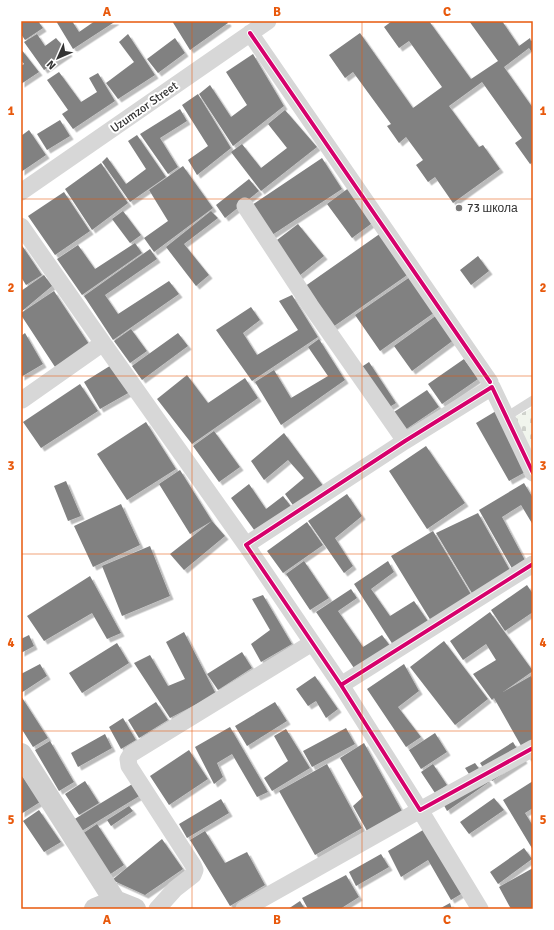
<svg xmlns="http://www.w3.org/2000/svg" width="554" height="930" font-family="Signika,sans-serif">
  <style>
    .cemetery { fill: url(#cemetery-stones) }
    .building { fill: #818181; filter: url(#shadow) }
    .lines { fill: none; stroke-linecap: round; stroke-linejoin: round }
    .lane { stroke: #d7d7d7; stroke-width: 9 }
    .street { stroke: #d7d7d7; stroke-width: 17 }
    .secondary { stroke: #d0d0d0; stroke-width: 22 }
    .cycleway-casing { stroke: #fff; stroke-width: 6 }
    .cycleway { stroke: #d6006c; stroke-width: 4 }
    .grid { fill: none; stroke: #e8590c; stroke-width: 1; stroke-opacity: 0.55 }
    .poi-dot { fill: #7a7a7a; stroke: #fff; stroke-width: 1.5 }
    .labels { text-anchor: middle; stroke-width: 4; stroke-linejoin: round; paint-order: stroke }
    .street-label { font-size: 12px; fill: #333; stroke: #fff }
    .poi-label { font-size: 12px; fill: #333; stroke: #fff; text-anchor: start }
    .neatline { fill: none; stroke: #e8590c; stroke-width: 1.5 }
    .grid-label { font-size: 13px; text-anchor: middle; font-weight: bold; fill: #e8590c }
  </style>
  <defs>
    <pattern id="cemetery-stones" width="16" height="16" patternUnits="userSpaceOnUse"><rect width="16" height="16" fill="#f1f5ed"/><path d="M2 7V4a2 2 0 0 1 4 0v3zM10 15v-3a2 2 0 0 1 4 0v3z" fill="#cfd2cc"/></pattern>
    <filter id="shadow"><feDropShadow dx="3.5" dy="3.5" stdDeviation="0" flood-color="#0004"/></filter>
  </defs>
  <rect width="100%" height="100%" fill="#fff"/>
  <!-- cemetery -->
  <path class="cemetery" d="M533,407V457L513,418Z"/>
  <!-- building -->
  <path class="building" d="M21,21H38L43,28L25,40L21,34Z
    M56,21H72L79,32L95,21H116L73,49Z
    M172,21H227L228,23L190,50Z
    M392,21H429L471,79L498,61L469,21H502L519,46L530,38L531,41L533,40V54L529,48L504,67L533,108V162L530,164L515,143L522,138L482,82L449,106L479,147L483,145L500,169L453,203L435,177L428,182L416,165L423,160L406,137L399,143L387,126L391,124L353,72L345,78L329,55L360,33L413,108L442,87L409,41L399,48L384,27Z
    M37,34L45,46L56,38L69,53L44,70L24,42Z
    M128,34L155,75L118,99L106,83L134,62L119,42Z
    M175,38L185,53L158,73L147,59Z
    M21,49L39,72L21,84V66L24,64L21,60Z
    M253,54L284,106L233,146L199,94L210,85L231,117L247,105L226,72Z
    M59,72L81,102L97,92L89,78L98,73L115,101L73,129L62,114L68,110L47,80Z
    M198,94L231,148L197,175L188,160L208,146L182,105Z
    M180,109L187,121L160,138L178,167L168,174L140,134Z
    M285,110L317,147L261,191L231,152L242,144L261,168L287,148L268,124Z
    M60,120L70,136L47,150L37,134Z
    M29,130L46,155L21,172V136Z
    M137,135L166,177L130,202L102,162L107,157L126,184L146,169L128,141Z
    M322,158L342,189L272,235L252,205Z
    M101,163L128,203L92,230L65,189Z
    M183,166L213,208L154,252L144,238L168,221L149,190Z
    M249,179L259,191L225,218L216,205Z
    M350,187L375,221L352,238L327,204Z
    M64,192L90,231L55,255L28,216Z
    M123,211L141,235L130,243L112,219Z
    M211,211L218,218L184,244L209,275L196,286L166,247Z
    M298,224L324,256L299,276L273,243Z
    M381,233L410,273L330,329L301,289Z
    M135,243L142,253L82,295L57,259L78,245L95,269Z
    M21,244L42,275L26,285L21,277Z
    M150,249L157,259L105,295L118,314L169,281L179,294L113,340L84,296Z
    M478,256L489,271L471,285L460,270Z
    M44,275L52,286L21,312V291Z
    M410,277L435,312L380,351L355,315Z
    M54,291L91,347L57,370L21,315V313Z
    M292,295L318,337L252,381L216,330L251,307L260,320L243,333L257,355L298,330L279,301Z
    M437,315L455,339L412,371L394,346Z
    M131,329L147,351L130,363L114,341Z
    M25,333L43,364L21,377V336Z
    M178,333L188,346L142,380L132,366Z
    M319,339L345,380L281,425L255,382L274,370L291,398L328,376L308,347Z
    M464,359L478,379L442,404L428,384Z
    M369,362L396,403L386,409L360,368Z
    M113,364L130,392L100,409L84,382Z
    M187,375L208,403L245,378L258,398L192,444L157,399Z
    M80,384L98,411L41,448L23,422Z
    M427,390L439,407L402,432L391,414Z
    M496,411L529,470L509,481L476,423Z
    M146,422L176,469L127,500L97,454Z
    M214,431L240,467L219,482L193,446Z
    M284,433L324,487L295,508L285,494L304,478L288,460L264,480L251,461Z
    M426,446L465,503L427,529L389,471Z
    M180,470L212,521L225,536L184,570L170,554L212,521L190,534L159,484Z
    M66,481L81,516L68,521L54,486Z
    M524,483L533,498V525L521,505L502,517L527,564L514,572L479,510Z
    M249,484L266,509L283,496L293,509L257,534L231,498Z
    M347,494L362,516L335,538L353,566L344,573L308,521Z
    M121,504L140,545L93,567L74,526Z
    M478,513L511,572L473,595L436,533Z
    M307,522L323,545L283,573L267,551Z
    M433,531L472,596L431,621L391,556Z
    M150,546L170,596L122,616L102,566Z
    M304,561L329,598L310,610L286,574Z
    M388,561L394,572L371,589L390,616L414,601L430,624L395,648L354,584Z
    M90,576L121,633L107,639L92,613L44,641L27,616Z
    M527,585L533,594V612L505,631L491,610Z
    M351,589L357,598L338,611L363,647L382,635L391,647L356,671L316,612Z
    M263,595L292,644L261,662L251,644L270,630L252,599Z
    M490,612L533,671L503,692L531,676L533,680V755L528,758L494,698L492,700L473,674L496,660L486,644L463,660L450,641Z
    M184,632L216,694L170,718L134,663L150,655L168,686L185,679L166,642Z
    M29,635L34,646L21,653V639Z
    M444,641L488,699L455,725L410,667Z
    M117,643L129,663L82,693L69,673Z
    M242,652L252,668L218,690L207,674Z
    M40,664L47,676L21,693V674Z
    M404,664L419,691L398,707L421,737L406,747L367,689Z
    M315,676L338,709L326,718L316,701L308,706L296,689Z
    M21,696L48,738L33,747L21,728Z
    M156,702L168,720L139,738L128,720Z
    M275,702L287,721L247,746L235,726Z
    M123,718L136,740L121,749L109,727Z
    M230,727L268,792L257,797L232,754L217,763L223,777L214,784L195,747Z
    M346,728L355,744L312,767L303,751Z
    M286,729L310,768L272,791L264,778L288,761L274,736Z
    M435,733L447,752L421,769L409,750Z
    M105,734L112,748L78,767L71,753Z
    M50,741L74,782L59,791L35,750Z
    M513,742L524,760L492,781L480,763Z
    M364,743L402,811L367,831L353,806L363,797L340,758Z
    M189,750L208,779L169,805L150,776Z
    M475,763L489,782L447,811L438,794L469,774L465,768Z
    M327,764L362,828L315,855L279,791Z
    M433,764L447,785L435,793L421,772Z
    M21,774L40,802L21,814Z
    M85,781L99,803L79,815L65,794Z
    M533,781V808L525,813L533,826V850L503,800Z
    M134,783L141,795L80,832L73,820Z
    M494,798L504,810L469,834L460,822Z
    M221,799L229,813L187,838L179,824Z
    M129,806L133,811L111,826L107,820Z
    M39,810L61,842L44,852L23,821Z
    M97,824L124,865L109,875L82,834Z
    M428,827L466,891L451,900L428,860L401,877L388,851Z
    M205,831L225,863L247,852L265,885L230,906L190,840Z
    M162,839L183,869L145,895L112,880Z
    M524,848L532,859L498,884L490,872Z
    M381,854L389,867L356,886L349,872Z
    M533,868V909H511L499,887Z
    M346,875L359,897L340,909H308L302,898Z
    M300,901L305,909H288Z
    M450,903L452,909H439Z"/>
  <g class="lines">
    <!-- lane -->
    <path class="lane" d="M506,417L533,400"/>
    <!-- street -->
    <path class="street" d="M250,33L490,382
      M21,192L268,21
      M245,206L310,305L405,441
      M21,226L103,343
      M22,400L103,343L246,545
      M533,564L341,685L420,810L533,748
      M341,685L246,545L405,441L492,387L533,473
      M157,909L175,889L193,875L195,870L193,865L129,766L128,759L131,754L312,643
      M244,909L420,810L480,909"/>
    <!-- secondary -->
    <path class="secondary" d="M21,754L115,901L135,909
      M95,909L115,901"/>
    <defs>
      <path id="cycleway" d="M250,33L490,382
        M533,564L341,685L420,810L533,748
        M341,685L246,545L405,441L492,387L533,473"/>
    </defs>
    <!-- cycleway casing -->
    <use href="#cycleway" class="cycleway-casing"/>
    <!-- cycleway -->
    <use href="#cycleway" class="cycleway"/>
  </g>
  <!-- grid -->
  <path class="grid" d="M192,21V909M362,21V909M21,199H533M21,376H533M21,554H533M21,731H533"/>
  <!-- markers -->
  <circle class="poi-dot" cx="459" cy="208" r="4"/>
  <g class="labels">
    <!-- street labels -->
    <g class="street-label">
      <text transform="translate(144 107) rotate(-35)" y="4">Uzumzor Street</text>
    </g>
    <!-- poi labels -->
    <g class="poi-label">
      <text x="467" y="212">73 школа</text>
    </g>
  </g>
  <!-- border -->
  <rect width="554" height="930" fill="none" stroke="#ffffff" stroke-width="44"/>
  <!-- north arrow -->
  <g transform="translate(58 58) rotate(225)" stroke="#ffffff" stroke-width="3" paint-order="stroke">
  <path d="M0-3L7 15L0 10L-7 15Z" fill="#333333"/>
  <text y="-6" font-size="11" font-weight="bold" text-anchor="middle" fill="#333333">N</text>
  </g>
  <rect x="22" y="22" width="510" height="886" class="neatline"/>
  <g class="grid-label">
    <text x="107" y="16">A</text>
    <text x="277" y="16">B</text>
    <text x="447" y="16">C</text>
    <text x="11" y="115">1</text>
    <text x="543" y="115">1</text>
    <text x="11" y="292">2</text>
    <text x="543" y="292">2</text>
    <text x="11" y="470">3</text>
    <text x="543" y="470">3</text>
    <text x="11" y="647">4</text>
    <text x="543" y="647">4</text>
    <text x="11" y="824">5</text>
    <text x="543" y="824">5</text>
    <text x="107" y="924">A</text>
    <text x="277" y="924">B</text>
    <text x="447" y="924">C</text>
  </g>
</svg>
